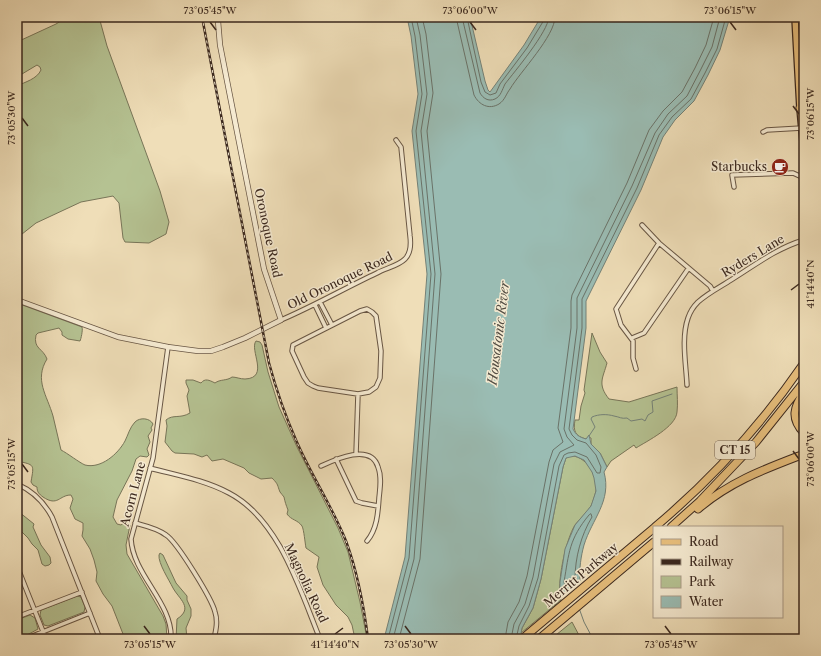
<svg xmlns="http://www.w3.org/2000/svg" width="821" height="656" font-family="'Libre Caslon Text',serif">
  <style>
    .green { fill: #b5c292; stroke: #787558 }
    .water { fill: #9abcb3; stroke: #748177 }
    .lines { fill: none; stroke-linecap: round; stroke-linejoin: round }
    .shore { stroke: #6a7268; stroke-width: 1 }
    .stream { stroke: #748177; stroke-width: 1 }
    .minor-casing { stroke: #685644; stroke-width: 5.5 }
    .tertiary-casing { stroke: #685644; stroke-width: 6 }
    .primary-casing { stroke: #3b281e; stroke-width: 8 }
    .motorway-casing { stroke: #3b281e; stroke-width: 9 }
    .minor { stroke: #f5ead1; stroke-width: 3.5 }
    .tertiary { stroke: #f5ead1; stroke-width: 4.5 }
    .primary { stroke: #e8bf7c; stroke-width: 5.5 }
    .motorway { stroke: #e8bf7c; stroke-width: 7 }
    .rail-casing { stroke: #3b281e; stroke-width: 2.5 }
    .rail { stroke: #f5ead1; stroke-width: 1; stroke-dasharray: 3; stroke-linecap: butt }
    .ticks { fill: none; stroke: #3b281e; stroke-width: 1.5 }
    .labels { text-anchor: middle; stroke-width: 3; stroke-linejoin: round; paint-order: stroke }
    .shield { fill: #f5ead1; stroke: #736254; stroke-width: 1 }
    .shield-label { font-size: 11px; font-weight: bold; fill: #3b281e }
    .poi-label { font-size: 12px; fill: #3b281e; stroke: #f5ead1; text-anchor: end }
    .street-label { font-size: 12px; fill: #3b281e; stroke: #f5ead1 }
    .water-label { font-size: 13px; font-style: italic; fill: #534d43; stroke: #f5ead1 }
    .neatline { fill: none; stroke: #3b281e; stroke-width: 1.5 }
    .ticks-label { font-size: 10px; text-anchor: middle; fill: #3b281e }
  </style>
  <rect width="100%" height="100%" fill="#efdeb8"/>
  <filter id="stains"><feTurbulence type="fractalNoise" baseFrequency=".005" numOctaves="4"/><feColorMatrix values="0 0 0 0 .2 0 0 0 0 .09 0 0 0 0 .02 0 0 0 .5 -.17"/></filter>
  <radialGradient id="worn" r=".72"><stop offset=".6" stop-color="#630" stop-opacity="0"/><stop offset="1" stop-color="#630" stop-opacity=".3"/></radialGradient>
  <!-- green -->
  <path class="green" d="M67,17H99L107,46L160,191L169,222L166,234L149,243L125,242L123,238L119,203L113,196L81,202L36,223L17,238V86C25,82 37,79 41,70L40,67L37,65L17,77V42L56,24Z
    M17,303L82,327C83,330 81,339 80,341L68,339L62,335V332L59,328L38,333L36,335C33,349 43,348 47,359C34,380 47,395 53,416C56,427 58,439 61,450C67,453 80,463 85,465C101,469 118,454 125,441C128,435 130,427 135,422C140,417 150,418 153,424L151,428L152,430L148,436L150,442L147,449L149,455L147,457L140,456L136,459L132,471L117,500L113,517L117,524L121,525L125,522L130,525L126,545L127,554L163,616L166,624L167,639H125L112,606L103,594L96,581L97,572L94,560L90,549L82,536L83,530V523L75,519L70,508L73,499L71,495C59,495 58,507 43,497C39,494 37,492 37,487L33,485L31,482C34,464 35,465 17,461Z
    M592,333L600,352L607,363C603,378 597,384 609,399L629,402L677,387C677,395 678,404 677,412C676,427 647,441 636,448L634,445L611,461L607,467L600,453L591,444V438L588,437L586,439C575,436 573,431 575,420H579L581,406L585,393L584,390Z
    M256,341L260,342L262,345L268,372L279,407L297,447L338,528L348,552L360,602L367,639H355L352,625L348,617L336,605L323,585L317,567L319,557L306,548C305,543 304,530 302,526C298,520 291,520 287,514L288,510C286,505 285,502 284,497C283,495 281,494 280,492C277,485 279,485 272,478L261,479L249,473L244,468L223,459L212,461L207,455L202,457L194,454L175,453L172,451L165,442L167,426L166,420C173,414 180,419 190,413L187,396L189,390L186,383V380H193L201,383C205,378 209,380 215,383C220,379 227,381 232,377C236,377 240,379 245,379C270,378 249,350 256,341Z
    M569,456C585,454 599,476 596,491C595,495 593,502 591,506C587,513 580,518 575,525C566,539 556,584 561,600L521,633L522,628L533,608L541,579L563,467L566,458Z
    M17,490L21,495L19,512L34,524L33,527L41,545L50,557L51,563L49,565L45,566L42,564L38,550L32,544L28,538L17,527Z
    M160,553L163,555L176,583L187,596V600L191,609V616L186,628L187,639H176L177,619C194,608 179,599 173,588C169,580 158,563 159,555Z
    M77,596L81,597L85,607L84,612L48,626L44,625L40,615L41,610Z
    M30,615L35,618L38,629L20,639H17V620Z
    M572,622L581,639H551Z"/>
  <!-- water -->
  <path class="water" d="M407,17H470L485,81L488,90L490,92L524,45L541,17H730L720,50L708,75L694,101L675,120L663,137L641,190L586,301V328L573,429C576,435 579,437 586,439L589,435L591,444L600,453L607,467L604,472C612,501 592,519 584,545C581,556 579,569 580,581L560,597V582L565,549L575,525L591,506L596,491L594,478L592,472L584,460L575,456L566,458L563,467L541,579L533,608L522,628L520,639H384L405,557L427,274L412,131L418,94L411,36Z"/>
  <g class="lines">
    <!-- shore -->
    <path class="shore" d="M456,17L474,95C479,105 489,110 499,104C505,100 506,94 510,89C520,72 555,36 555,17
      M462,17L480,93C483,98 488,102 495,99C501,96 502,90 505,84C515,71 548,32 549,17
      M467,17L481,82L485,92L490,95L496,93L500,84L527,48L544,20V17
      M591,514L592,517C581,535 575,558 575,579L565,587L564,582C569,553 569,539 589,515Z
      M388,639L409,558L431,274L416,131L422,94L415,36L411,17
      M393,639L414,559L435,274L421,131L427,94L420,35L416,17
      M399,639L420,559L441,274L427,131L433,93L426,34L422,17
      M505,639L508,622L519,602L527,576L549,462L553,450L563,442L558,428L571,328V301L572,295L627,183L649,130L663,111L682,92L695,68L706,45L714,17
      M511,639L514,624L525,604L533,577L554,464L560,452L574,445L567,437L564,429L577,328V298L632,186L655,133L668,114L687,96L700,71L712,47L720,17
      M516,639L519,626L529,606L538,578L559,466L564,455L568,453L575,452L587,457L597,473H600L601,467L596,455L586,443L577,440L572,435L569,429L582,328V299L637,188L659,135L672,117L691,99L705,73L717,49L726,17"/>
    <!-- stream -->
    <path class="stream" d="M589,436L595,427L591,419L592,417C599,414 607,414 614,416C620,417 621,419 627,418L631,421L642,419L645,421L648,415L653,412L652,401L672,394
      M579,608L584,622L593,639"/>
    <defs>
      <path id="minor" d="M763,132L767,130L802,128
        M734,187L732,175L793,173L804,178
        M642,225L659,243L710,286L713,291
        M320,302L332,325
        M315,305L326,328
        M367,309L372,312L376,316L381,351L380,378L376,387L369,392L358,394L318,388L313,386L308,383L304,377L292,351L293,345L360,311Z
        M281,320C314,306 345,288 377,273C386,268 398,266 405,259C411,253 411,244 410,236L401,147L396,140
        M632,338L644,333L688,269
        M168,347L153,458L131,539C133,575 173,603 171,639
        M636,369L633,358V341L621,325L616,309L659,243
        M687,385C686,364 681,338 688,318C690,312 694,306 698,302C708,293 720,287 731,280C755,265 777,248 804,240
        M356,454L358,394
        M336,459L356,501L362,503L378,506
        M321,466C336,459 371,443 378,467C382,477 380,488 379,498C378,513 377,529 367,541
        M150,468C176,475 205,480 229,493C279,519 300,590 320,639
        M17,484C33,491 44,502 52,517L100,639
        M135,523C146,526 157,528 166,535C177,542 212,599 215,612C218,621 216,630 214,639
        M17,566L46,639
        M17,617L82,592
        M25,639L90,613"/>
      <path id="tertiary" d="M17,300L118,337L168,347L198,351H211L223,347L245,338L281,320L264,269L220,45L218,21L219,17"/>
      <path id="primary" d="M795,17L800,108L804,152"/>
      <path id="motorway" d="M800,108L804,112
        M802,128L804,126
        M804,392C794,407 790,418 804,433
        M698,509C731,481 765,469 804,454
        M655,527C712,479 762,424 804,363
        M671,527L700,501L756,442L804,382
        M522,639L654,528
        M539,639L654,542"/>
    </defs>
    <!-- minor casing -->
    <use href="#minor" class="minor-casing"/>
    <!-- tertiary casing -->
    <use href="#tertiary" class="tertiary-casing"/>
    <!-- primary casing -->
    <use href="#primary" class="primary-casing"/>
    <!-- motorway casing -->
    <use href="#motorway" class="motorway-casing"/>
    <!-- minor -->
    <use href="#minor" class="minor"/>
    <!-- tertiary -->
    <use href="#tertiary" class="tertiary"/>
    <!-- primary -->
    <use href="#primary" class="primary"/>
    <!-- motorway -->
    <use href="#motorway" class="motorway"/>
    <defs>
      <path id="rail" d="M202,17L269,363C276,389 285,415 296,440C311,475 332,506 346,541C357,571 364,607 368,639"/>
    </defs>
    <!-- rail casing -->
    <use href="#rail" class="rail-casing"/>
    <!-- rail -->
    <use href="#rail" class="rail"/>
  </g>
  <!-- ticks -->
  <path class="ticks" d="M210,22L216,30M470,22L476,30M730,22L736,30M793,106L799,114M22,118L28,126M791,290L799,284M793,451L799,459M22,464L28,472M144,626L150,634M405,626L411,634M665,626L671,634M335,634L343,628"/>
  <!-- icons -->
  <defs>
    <symbol id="cafe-disc" viewBox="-11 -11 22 22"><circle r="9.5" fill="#8f2418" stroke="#f5ead1"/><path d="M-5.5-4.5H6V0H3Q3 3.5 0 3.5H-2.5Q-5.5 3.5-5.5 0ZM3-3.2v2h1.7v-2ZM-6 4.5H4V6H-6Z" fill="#fff"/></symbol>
  </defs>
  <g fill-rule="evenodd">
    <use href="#cafe-disc" x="770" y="157" width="20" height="20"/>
  </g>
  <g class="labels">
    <!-- shield labels -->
    <rect class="shield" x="715" y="441" width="40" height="18" rx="3"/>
    <g class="shield-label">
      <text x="735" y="454">CT 15</text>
    </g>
    <!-- poi labels -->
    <g class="poi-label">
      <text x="767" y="171">Starbucks</text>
    </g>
    <!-- street labels -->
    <g class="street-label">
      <text transform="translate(268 233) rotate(78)" y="4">Oronoque Road</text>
      <text transform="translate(753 256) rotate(-31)" y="4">Ryders Lane</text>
      <text transform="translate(340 281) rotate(-26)" y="4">Old Oronoque Road</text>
      <text transform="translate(133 494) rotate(-75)" y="4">Acorn Lane</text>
      <text transform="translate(581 575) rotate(-40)" y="4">Merritt Parkway</text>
      <text transform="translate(306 583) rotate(65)" y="4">Magnolia Road</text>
    </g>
    <!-- water labels -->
    <g class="water-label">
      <text transform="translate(498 333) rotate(-83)" y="5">Housatonic River</text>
    </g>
  </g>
  <!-- margin -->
  <rect width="821" height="656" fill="none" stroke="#efdeb8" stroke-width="44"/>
  <!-- legend -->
  <rect x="653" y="526" width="130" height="92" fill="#f5ead1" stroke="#ab9c89"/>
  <rect x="661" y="539" width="20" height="6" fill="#e8bf7c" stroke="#ab9c89"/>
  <text x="689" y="546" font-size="12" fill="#3b281e">Road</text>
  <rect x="661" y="559" width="20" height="6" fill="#3b281e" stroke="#ab9c89"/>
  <text x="689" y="566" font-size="12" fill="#3b281e">Railway</text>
  <rect x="661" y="576" width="20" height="12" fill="#b5c292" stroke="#ab9c89"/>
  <text x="689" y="586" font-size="12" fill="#3b281e">Park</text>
  <rect x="661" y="596" width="20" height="12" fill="#9abcb3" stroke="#ab9c89"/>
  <text x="689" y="606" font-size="12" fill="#3b281e">Water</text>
  <rect x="22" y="22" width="777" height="612" class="neatline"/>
  <g class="ticks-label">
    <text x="210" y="14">73°05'45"W</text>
    <text x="470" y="14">73°06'00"W</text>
    <text x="730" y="14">73°06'15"W</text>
    <text transform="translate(810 114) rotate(-90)" y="4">73°06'15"W</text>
    <text transform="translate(11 118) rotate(-90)" y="4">73°05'30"W</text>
    <text transform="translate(810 284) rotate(-90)" y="4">41°14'40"N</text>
    <text transform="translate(810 459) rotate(-90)" y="4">73°06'00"W</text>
    <text transform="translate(11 464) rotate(-90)" y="4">73°05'15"W</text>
    <text x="150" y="648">73°05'15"W</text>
    <text x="335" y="648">41°14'40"N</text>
    <text x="411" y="648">73°05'30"W</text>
    <text x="671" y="648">73°05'45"W</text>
  </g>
  <rect width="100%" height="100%" filter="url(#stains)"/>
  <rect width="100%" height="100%" fill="url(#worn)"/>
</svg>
